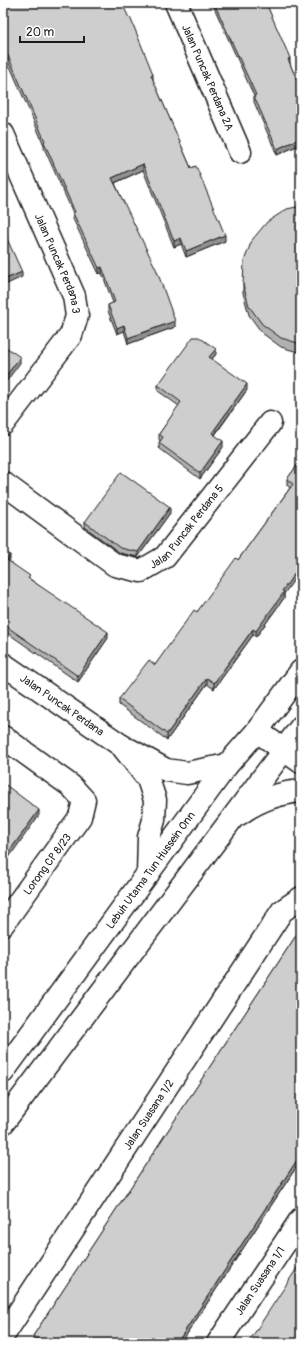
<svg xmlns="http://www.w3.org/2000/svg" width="304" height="1346" font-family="Pangolin,sans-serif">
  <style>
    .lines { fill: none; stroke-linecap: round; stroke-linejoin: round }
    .minor-casing { stroke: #1c1c1c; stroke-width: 25 }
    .secondary-casing { stroke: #1c1c1c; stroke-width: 25 }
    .minor { stroke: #fff; stroke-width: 22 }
    .secondary { stroke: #fff; stroke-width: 22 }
    .wall { fill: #b1b1b1; stroke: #1c1c1c }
    .shaded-wall { fill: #909090; stroke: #1c1c1c }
    .building { fill: #cecece; stroke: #1c1c1c }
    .labels { text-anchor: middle; stroke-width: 3.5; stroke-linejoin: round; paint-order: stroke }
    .street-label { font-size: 11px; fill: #1c1c1c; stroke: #fff }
  </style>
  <rect width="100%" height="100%" fill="#fff"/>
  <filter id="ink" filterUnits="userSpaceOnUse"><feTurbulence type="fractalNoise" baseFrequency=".025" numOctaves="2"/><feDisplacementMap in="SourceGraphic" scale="8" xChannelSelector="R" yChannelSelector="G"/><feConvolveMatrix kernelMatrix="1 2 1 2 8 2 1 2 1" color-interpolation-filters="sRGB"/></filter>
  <g filter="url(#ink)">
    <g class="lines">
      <defs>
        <g id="minor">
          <path id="s1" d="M176,3L240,152"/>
          <path id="s2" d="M3,134L74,296L77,316L71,335L3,424"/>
          <path id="s3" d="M3,483L115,565L141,571L165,557L270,423"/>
          <path id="s4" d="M3,664L122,746"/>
          <path d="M257,731L301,762"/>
          <path d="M3,737L71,786L84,800L80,817L3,924"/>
          <path id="s5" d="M3,1336L282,911L301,898"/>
          <path id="s6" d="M218,1343L301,1219"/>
        </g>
        <g id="secondary">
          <path d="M122,746L148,779L155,800L154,820L149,837L148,874"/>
          <path d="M130,750L166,770L187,773L227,765"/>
          <path d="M239,814C257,801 279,793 301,791"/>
          <path id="s7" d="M3,1072L227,765L257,731L301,671"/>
          <path d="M3,1123L301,727"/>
        </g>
      </defs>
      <!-- minor casing -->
      <use href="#minor" class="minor-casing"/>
      <!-- secondary casing -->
      <use href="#secondary" class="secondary-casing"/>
      <!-- minor -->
      <use href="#minor" class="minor"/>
      <!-- secondary -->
      <use href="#secondary" class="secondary"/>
    </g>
    <!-- wall -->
    <path class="wall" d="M3,3L153,80L191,168L225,241L186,257L181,244L174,247L143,170L115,183L175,327L128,344L124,331L117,334L108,311V305L113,303L102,273L99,274L73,219V213L44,148V145L6,57L5,58L3,54Z
      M212,3H266L290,64L301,90V144L277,155L254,102V96Z
      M301,206V353L281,347L262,333L249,315L243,293V284Z
      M216,354L212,359L247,390L215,435L223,447L200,479L159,448V443L160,441L159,439V434L179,406L158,391V385Z
      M301,460L284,594V598L256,637L253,635L214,689L207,684L167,740L119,705V699L155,665L197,612L238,560L290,488L287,485V479Z
      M170,513L138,557L120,553L85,527V522Z
      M3,550L10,560L9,561L30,579L108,638L78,682L3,630Z
      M301,928V1160L181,1343H35L33,1341V1336Z"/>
    <!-- shaded-wall -->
    <path class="shaded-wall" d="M6,51V57L5,58V52Z
      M290,58V64L288,59Z
      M153,74V80L151,75Z
      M301,138V144L277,155V149Z
      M143,164V170L112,184V178Z
      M225,235V241L186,257V251Z
      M181,238V244L174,247V241Z
      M102,267V273L99,274V268Z
      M22,272V277L3,286V280Z
      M175,321V327L128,344V338Z
      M124,325V331L117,334V328Z
      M216,349V354L209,363V357Z
      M20,357V363L3,386V380Z
      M247,384V390L212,438V433Z
      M223,441V447L200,479V473Z
      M170,507V513L138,557V552Z
      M10,555V560L7,566V560Z
      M301,565V570L284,594V598L256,637V631L282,591Z
      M253,629V635L214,689V683Z
      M108,632V638L78,682V676Z
      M207,678V684L167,740V734Z
      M39,810V815L3,866V860Z
      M301,1154V1160L181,1343H177Z"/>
    <!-- building -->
    <path class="building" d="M3,3H122L129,18L130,17L153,74L151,75L191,168L196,166L225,235L186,251L181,238L174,241L143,164L112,178L157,271L175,321L128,338L124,325L117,328L108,305L115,302L102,267L99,268L73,213L75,212L44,142L45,141L6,51L5,52L3,48Z
      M214,3H266L290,58L288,59L301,90V138L277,149L254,96L256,95Z
      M301,206V344L281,338L262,324L249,306L243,284L244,261L252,240L267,222L287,209Z
      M3,230L22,272L3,280Z
      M193,337H199L216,349L209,357L247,384L212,433L223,441L200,473L159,443L163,437L159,434L181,402L158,385Z
      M3,345L20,357L3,380Z
      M301,460V565L282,591L284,592L256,631L253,629L214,683L207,678L167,734L119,699L149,660L155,665L194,610L197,612L236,558L238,560L293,484L287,479Z
      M121,472L170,507L138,552L120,548L85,522Z
      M3,550L10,555L7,560L30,576L28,578L108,632L78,676L3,624Z
      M3,783L39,810L3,860Z
      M301,928V1154L177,1343H44L33,1336Z
      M301,1262V1343H248Z"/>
  </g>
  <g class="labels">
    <!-- street labels -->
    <g class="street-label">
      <text dy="4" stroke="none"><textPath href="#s1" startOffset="81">Jalan Puncak Perdana 2A</textPath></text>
      <text dy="4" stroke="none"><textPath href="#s2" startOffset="141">Jalan Puncak Perdana 3</textPath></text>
      <text dy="4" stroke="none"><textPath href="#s3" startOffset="230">Jalan Puncak Perdana 5</textPath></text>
      <text dy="4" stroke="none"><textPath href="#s4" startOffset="72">Jalan Puncak Perdana</textPath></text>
      <text transform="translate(47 864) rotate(-54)" y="4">Lorong CP 8/23</text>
      <text dy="4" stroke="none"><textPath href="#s7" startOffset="250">Lebuh Utama Tun Hussein Onn</textPath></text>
      <text dy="4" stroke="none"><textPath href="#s5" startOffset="265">Jalan Suasana 1/2</textPath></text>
      <text dy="4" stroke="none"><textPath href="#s6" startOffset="75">Jalan Suasana 1/1</textPath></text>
    </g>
  </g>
  <!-- margin -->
  <rect width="304" height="1346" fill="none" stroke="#fff" stroke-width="16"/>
  <rect x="8" y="8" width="288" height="1330" fill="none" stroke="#1c1c1c" stroke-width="1.5" filter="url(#ink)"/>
  <!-- scale -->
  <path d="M20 36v6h64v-6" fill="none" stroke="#1c1c1c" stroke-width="2"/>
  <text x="26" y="36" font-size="12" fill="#1c1c1c" stroke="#ffffff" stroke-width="3" paint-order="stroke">20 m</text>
</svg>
